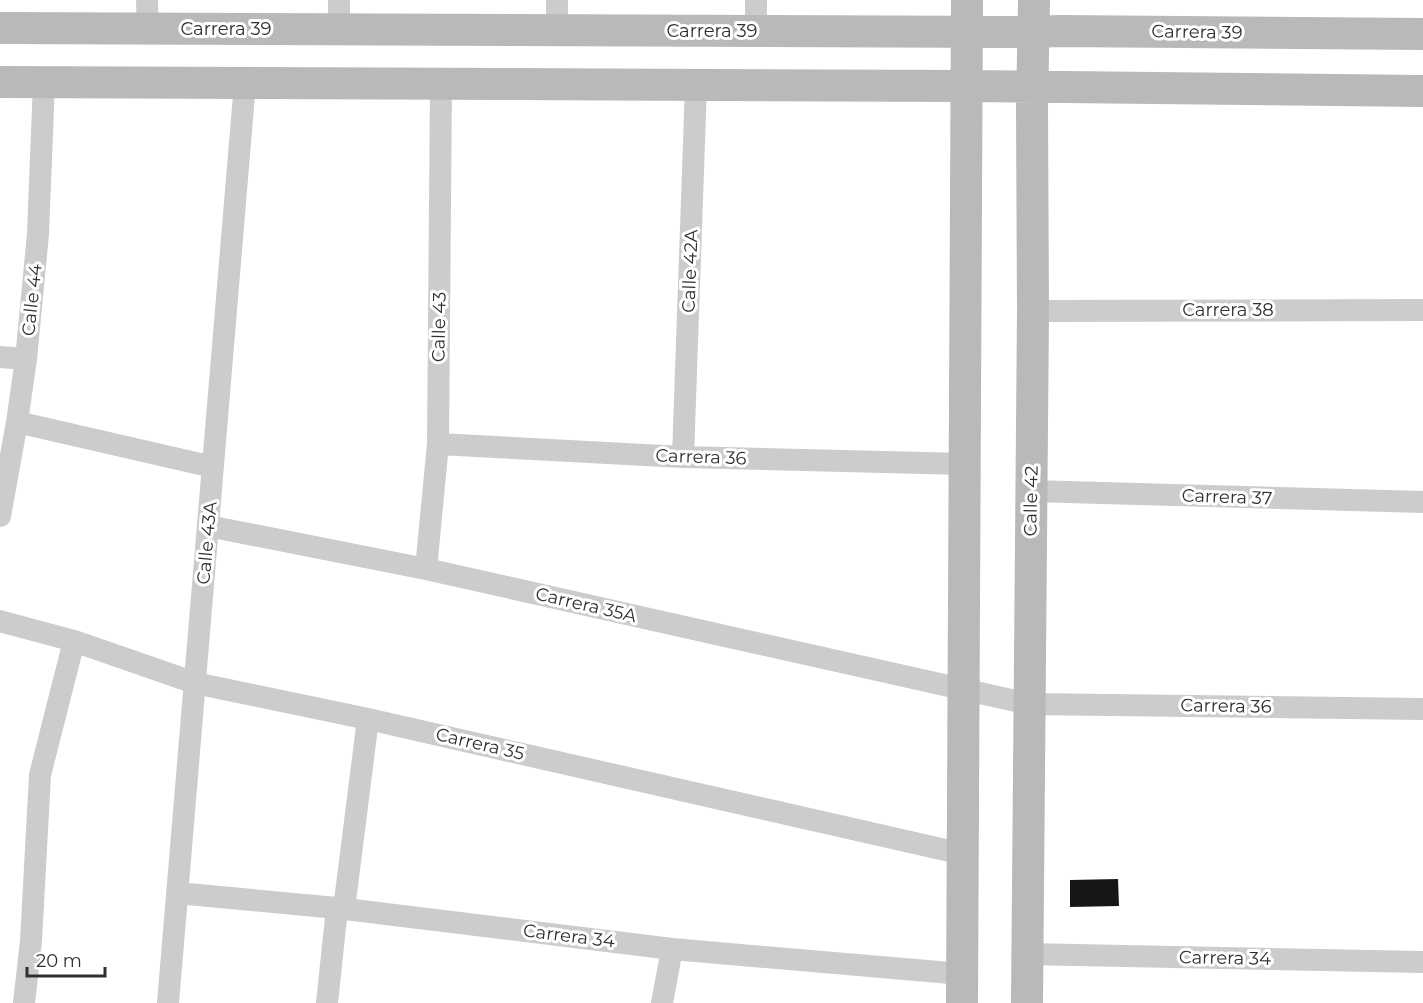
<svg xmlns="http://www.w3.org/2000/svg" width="1423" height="1003" font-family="Montserrat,sans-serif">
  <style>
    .building { fill: #161616 }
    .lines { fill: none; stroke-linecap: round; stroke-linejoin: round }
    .street { stroke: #ccc; stroke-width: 22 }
    .secondary { stroke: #b9b9b9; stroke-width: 32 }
    .labels { text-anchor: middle; stroke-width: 6; stroke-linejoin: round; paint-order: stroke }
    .street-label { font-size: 18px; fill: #2f2f2f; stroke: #fff }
  </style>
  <rect width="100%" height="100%" fill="#fff"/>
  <!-- building -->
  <path class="building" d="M1118,879L1119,906L1070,907V880Z"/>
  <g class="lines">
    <!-- street -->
    <path class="street" d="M147,0L148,29
      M339,0V30
      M557,0V31
      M756,31V0
      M1033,311L1423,310
      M0,357L26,359
      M17,422L213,467
      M438,444L683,457L965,464
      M683,457L696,85
      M1031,491L1423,502
      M0,516L17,422L26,359L38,234L44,82
      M208,526L426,569L1029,704L1423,709
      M426,569L438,444L441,84
      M0,621L74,641L195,683L368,719L963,854
      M177,893L337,908L672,949L962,974
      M344,909L368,719
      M1027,954L1423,962
      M24,1003L31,941L40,775L74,641
      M168,1003L245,83
      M327,1003L337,908
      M662,1003L672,949"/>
    <!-- secondary -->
    <path class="secondary" d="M0,28L1034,32L1059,31L1423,34
      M0,82L966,86L1423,91
      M962,1003L967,0
      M1027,1003L1033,311L1032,109L1034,0"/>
  </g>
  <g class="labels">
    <!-- street labels -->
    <g class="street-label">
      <text x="226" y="35">Carrera 39</text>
      <text x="712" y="37">Carrera 39</text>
      <text transform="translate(1197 32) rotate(1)" y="6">Carrera 39</text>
      <text transform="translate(690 271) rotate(-88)" y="6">Calle 42A</text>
      <text transform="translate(32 300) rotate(-84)" y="6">Calle 44</text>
      <text x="1228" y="316">Carrera 38</text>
      <text transform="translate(439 327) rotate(-89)" y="6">Calle 43</text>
      <text transform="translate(701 457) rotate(2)" y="6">Carrera 36</text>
      <text transform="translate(1227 497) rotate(2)" y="6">Carrera 37</text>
      <text transform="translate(1031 501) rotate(-89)" y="6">Calle 42</text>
      <text transform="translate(207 543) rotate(-85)" y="6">Calle 43A</text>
      <text transform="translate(586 605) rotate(13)" y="6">Carrera 35A</text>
      <text transform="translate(1226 706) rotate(1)" y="6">Carrera 36</text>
      <text transform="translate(480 744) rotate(13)" y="6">Carrera 35</text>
      <text transform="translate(569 936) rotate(7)" y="6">Carrera 34</text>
      <text transform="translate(1225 958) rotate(1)" y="6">Carrera 34</text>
    </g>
  </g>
  <!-- scale -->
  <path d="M27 967v9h78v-9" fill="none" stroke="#2f2f2f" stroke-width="3"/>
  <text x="36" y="967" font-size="18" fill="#2f2f2f" stroke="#ffffff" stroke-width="4.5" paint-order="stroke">20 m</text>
</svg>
